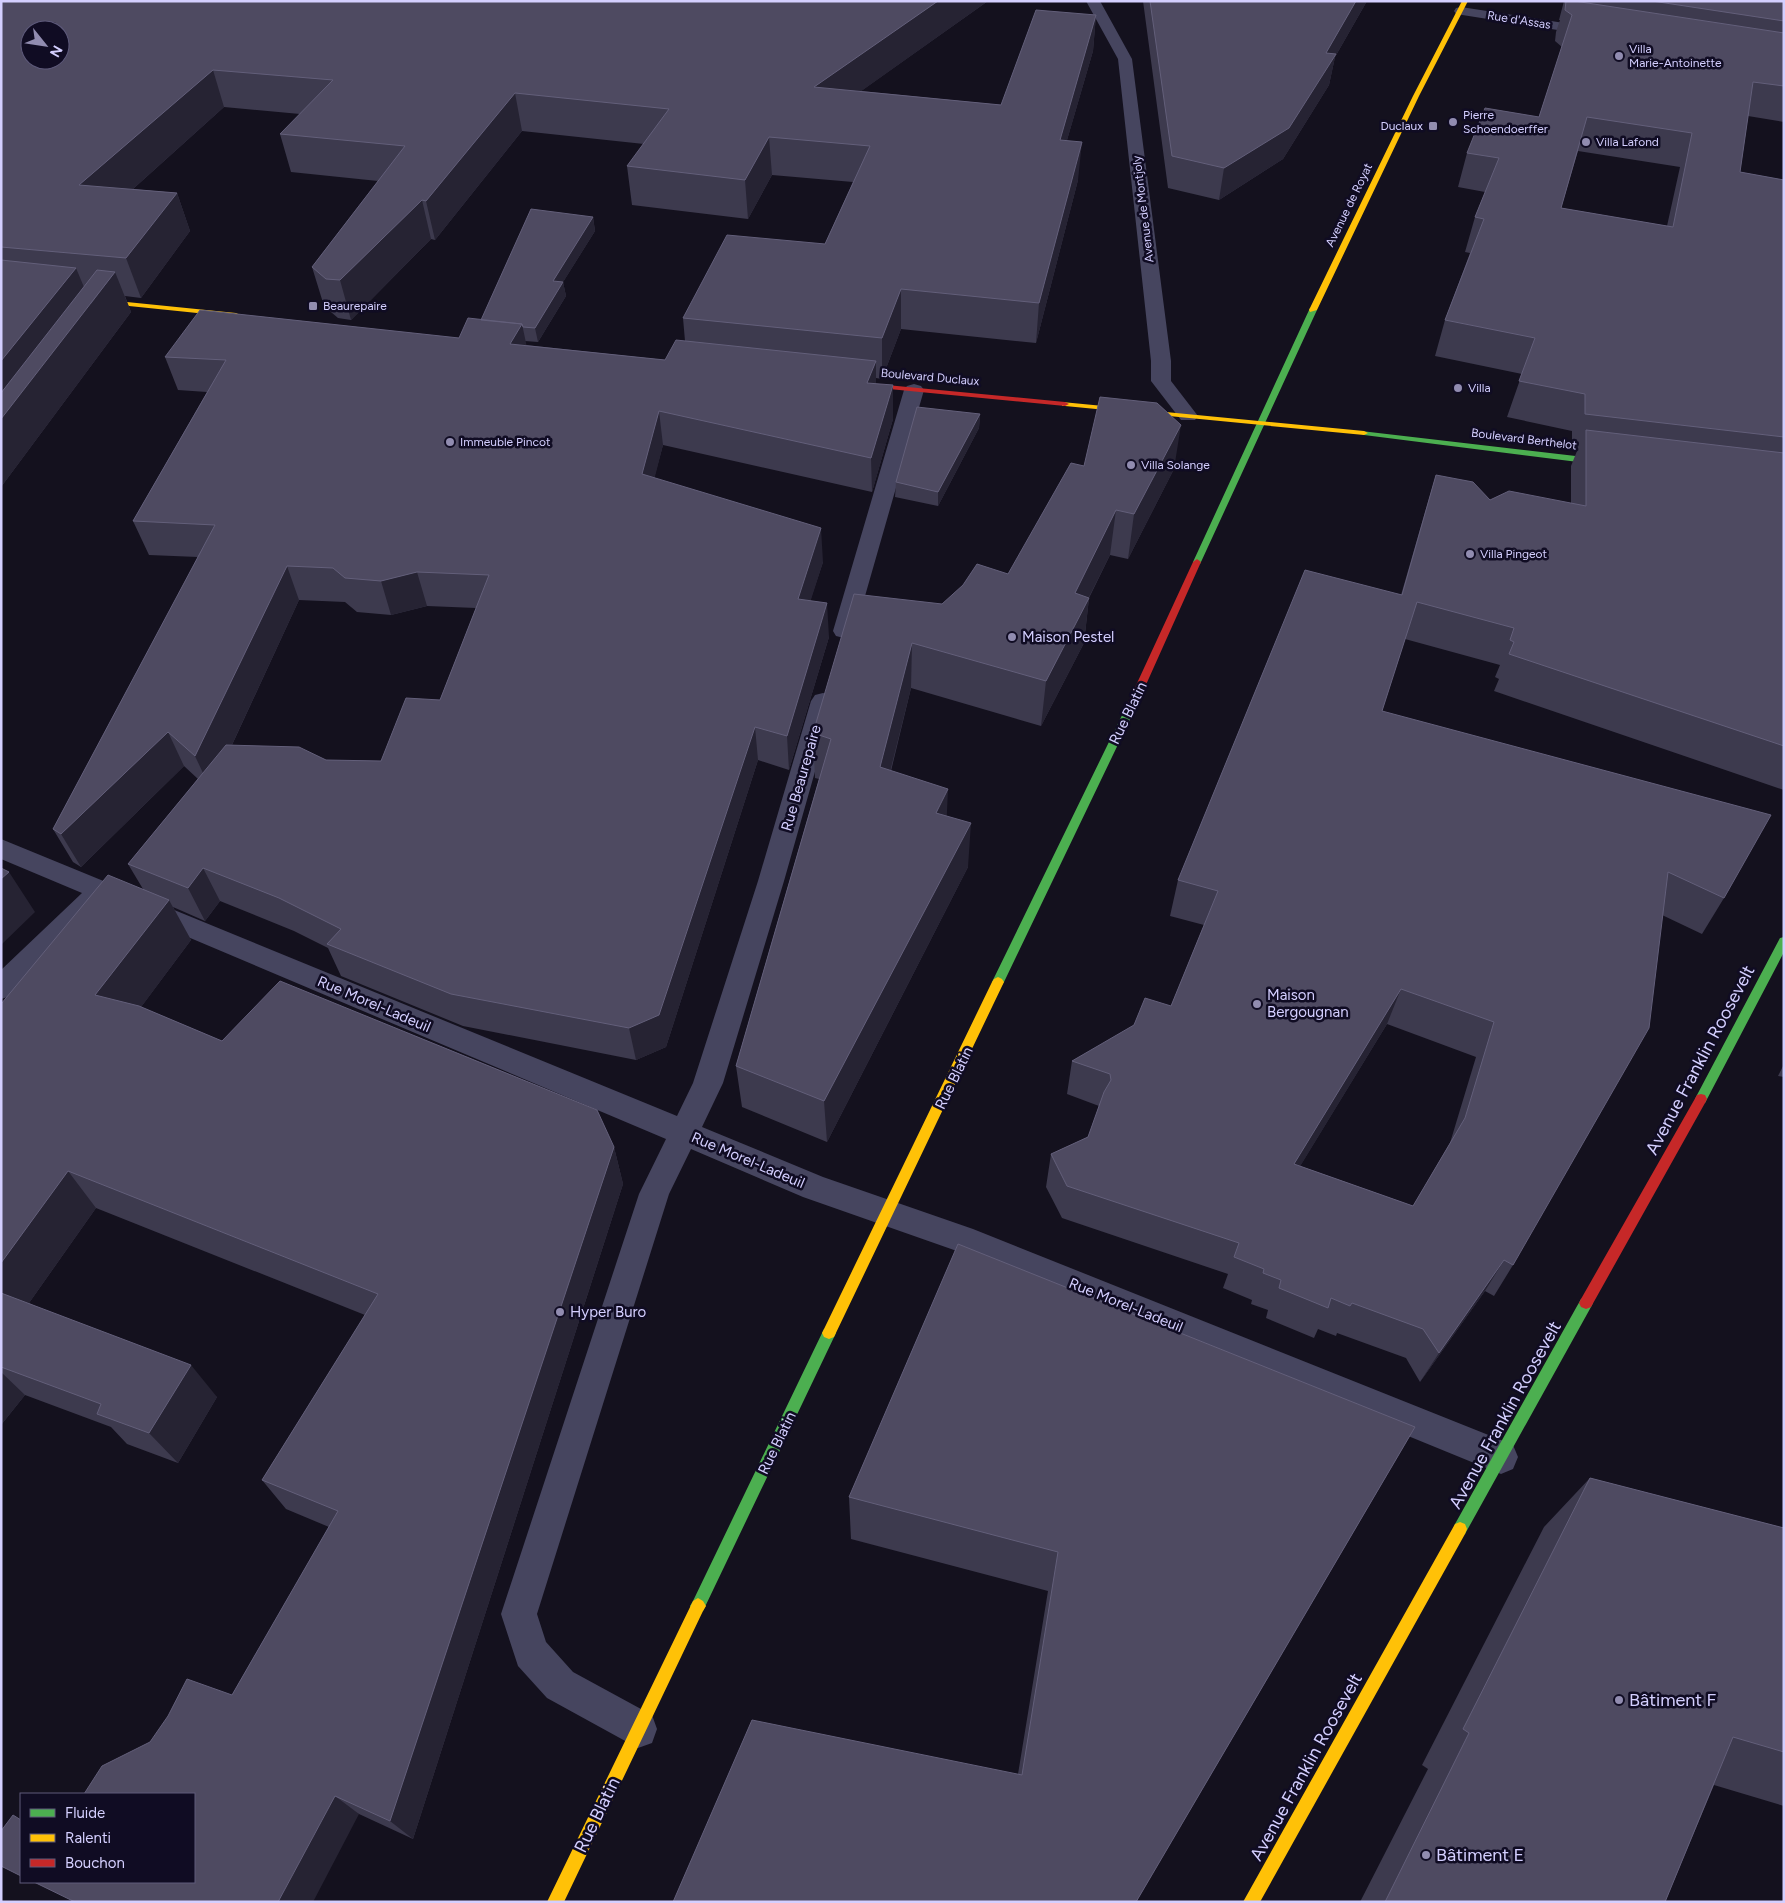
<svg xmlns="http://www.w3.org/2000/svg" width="1785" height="1903" font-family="Figtree,sans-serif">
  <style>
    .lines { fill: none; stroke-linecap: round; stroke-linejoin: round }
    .street { fill: #46455f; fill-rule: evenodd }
    .fast { fill: #4caf50; fill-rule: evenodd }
    .slow { fill: #ffc107; fill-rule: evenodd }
    .jam { fill: #c62828; fill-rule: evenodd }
    .wall { fill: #3d3a4e; fill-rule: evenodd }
    .shaded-wall { fill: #262333 }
    .building { fill: #4e4a61; stroke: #635f7a; fill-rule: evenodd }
    .poi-dot { fill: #918cb0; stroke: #100c23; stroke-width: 2 }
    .labels { text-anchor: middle; stroke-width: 5; stroke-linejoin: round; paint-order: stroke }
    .far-street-label { font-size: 12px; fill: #d4cfff; stroke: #100c23 }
    .far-poi-label { font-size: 12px; fill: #d4cfff; stroke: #100c23; text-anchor: start }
    .poi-label { font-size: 15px; fill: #d4cfff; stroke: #100c23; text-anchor: start }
    .street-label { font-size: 15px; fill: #d4cfff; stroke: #100c23 }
    .near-street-label { font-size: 18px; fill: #d4cfff; stroke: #100c23 }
    .near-poi-label { font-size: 18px; fill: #d4cfff; stroke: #100c23; text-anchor: start }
  </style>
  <rect width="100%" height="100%" fill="#14111e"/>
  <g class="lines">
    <!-- street -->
    <path class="street" d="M1086,1H1100L1132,59L1171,361V381L1198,416L1195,420H1181L1151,381V361L1118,59Z
      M1461,7L1596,28L1603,32L1596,36L1456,14L1454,11L1456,8Z
      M914,384L921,386L924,390L855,631L852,636L844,638L836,636L833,631L904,390L907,386Z
      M823,693L831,695L835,701L784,881L723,1083L702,1127L823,1177L973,1229L1501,1440L1513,1445L1518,1457L1513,1469L1501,1474L954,1250L803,1197L691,1149L669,1194L537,1614L546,1642L573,1672L652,1715L657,1729L652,1743L638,1748L547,1698L518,1666L501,1614L639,1194L666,1139L105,902L11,996L1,999V970L82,893L1,859V839L677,1116L693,1083L758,881L811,701L815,695Z"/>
    <!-- fast -->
    <path class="fast" d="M1310,308L1317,310L1201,562L1200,564H1194L1193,562Z
      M1361,431L1610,460L1614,463L1610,466L1364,435L1360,433Z
      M1131,704L1136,707L1004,982L1002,985H994L992,982L1126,707Z
      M1784,937V952L1705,1103L1701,1104L1697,1103L1695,1099L1697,1095L1780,938Z
      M1586,1297L1591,1299L1593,1303L1591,1307L1465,1534L1460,1536L1455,1534L1453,1529L1455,1524L1581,1299Z
      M829,1327L834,1329L836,1333L703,1611L698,1614L693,1611L690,1606L693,1601L824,1329Z"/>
    <!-- slow -->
    <path class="slow" d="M1462,1H1468L1419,96L1317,310L1310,312L1309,310L1413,96Z
      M87,298L236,313L240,315L236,317L90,302H87Z
      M1062,402L1364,431L1368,433L1364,435L1065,406H1062Z
      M998,977L1002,979L1004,982L834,1337L829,1339L824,1337L822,1333L824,1329L992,982L994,979Z
      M1460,1522L1465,1524L1467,1529L1465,1534L1260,1902H1243L1455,1524Z
      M698,1598L703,1601L706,1606L703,1611L564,1902H547L693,1601Z"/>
    <!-- jam -->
    <path class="jam" d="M855,382L1065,402L1069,404L1065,406L858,386L854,384Z
      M1197,559L1201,562L1136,707L1131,710L1128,709L1126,707L1193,562Z
      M1701,1094L1705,1095L1707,1099L1705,1103L1591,1307L1586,1309L1581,1307L1579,1303L1581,1299L1697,1095Z"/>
  </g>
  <!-- wall -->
  <path class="wall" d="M1,1H988L861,91L1001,105L1096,15L1093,51L1067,140L1078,180L1036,343L901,329L882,379L876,378V384L893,419L872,492L663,445L654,478L823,562L810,601L829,637L789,770L758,760L666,1047L636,1060L463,1026L341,976L328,948L294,931L220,901L205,921L173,907L191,940L141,1007L222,1041L614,1147L623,1184L413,1839L359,1814L150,1742L232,1695L329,1527L286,1509L262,1480L365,1315L96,1208L29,1303L217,1397L178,1463L127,1444L111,1427L25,1395L1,1425V1004L143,889L128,864L198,779L184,766L81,867L73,862L53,829L198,557L149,555L133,521L207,392L178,390L165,357L459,338L481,320L593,217L595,231L563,282L566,296L538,342L525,341L526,345L665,360L685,341L683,318L825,244L853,182L772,175L748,219L632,205L627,166L644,144L522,131L435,240L431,239L351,320L338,318L324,306L312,267L378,181L291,172L280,134L300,114L224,107L133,189L177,193L190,231L141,298L125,296L131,312L1,487ZM299,600L345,602L357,612L391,615L427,606L476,608L440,700L381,761L326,760L232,745Z
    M1143,1H1367L1335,57L1329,85L1283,159L1219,200L1168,188Z
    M1564,1H1784V122L1748,116L1740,172L1784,180V790L1494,691L1499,679L1495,677L1500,665L1405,639L1382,711L1724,898L1702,934L1662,915L1513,1265L1494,1296L1485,1291L1420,1382L1406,1358L1337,1333L1336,1336L1318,1329L1314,1338L1266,1318L1268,1310L1251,1304L1252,1300L1223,1288L1228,1274L1062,1218L1046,1187L1051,1154L1088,1137L1099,1106L1067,1094L1072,1061L1171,1006L1204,925L1170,916L1178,880L1401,595L1425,512L1436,475L1490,500L1571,503V466L1577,451L1572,450V431L1507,417L1522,374L1435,356L1445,320L1470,253L1465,252L1475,217L1485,192L1458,187L1467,153L1539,117L1562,47L1555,41L1556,32L1560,20H1559ZM1578,151L1680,167L1667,226L1561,208ZM1387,1024L1476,1057L1450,1143L1413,1206L1300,1166Z
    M980,414L979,428L938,506L895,497L896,482Z
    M1084,466L1174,469L1128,559L1110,555L1089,598L1084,643L1041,726L911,688L891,771L947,816L968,867L827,1142L742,1107L736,1066L819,779L815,778L813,733L942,604L1008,574Z
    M1784,1064V1077L1778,1076Z
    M1415,1427L1136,1902L1018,1774L1048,1591L851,1539L849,1497Z
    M1590,1478L1784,1528V1806L1714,1785L1665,1902H1360L1428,1769L1422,1765L1544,1527Z"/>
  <!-- shaded-wall -->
  <path class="shaded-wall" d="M938,1H988L815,124L814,87Z
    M1356,1H1367L1335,57L1329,85L1283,159L1219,200L1224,168L1326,53Z
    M1096,15L1093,51L1056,178L1060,140Z
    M213,70L224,107L94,224L79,185Z
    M515,93L522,131L435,240L426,201Z
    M769,137L772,175L748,219L745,180Z
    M1082,142L1078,180L1036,343L1039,303Z
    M177,193L190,231L141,298L126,258Z
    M422,200L431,239L351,320L340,280Z
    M593,217L595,231L555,295L553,281Z
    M76,268L91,304L115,272L131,312L1,487V361Z
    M563,282L566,296L538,342L535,328Z
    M901,289V329L882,379V338Z
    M522,324L529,357L510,344Z
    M876,361V394L867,383Z
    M893,385V419L872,492L871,458Z
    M659,411L663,445L647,508L642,474Z
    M980,414L979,428L938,506V492Z
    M1181,425L1174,469L1128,559L1134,514Z
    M1116,510L1110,555L1087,601L1089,598L1084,643L1041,726L1046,681L1075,593Z
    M821,528L823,562L800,634L798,599Z
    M287,566L299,600L211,790L195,756Z
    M417,572L427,606L391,615L381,581Z
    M827,603L829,637L789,770L787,736Z
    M912,643L911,688L880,812V767Z
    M755,727L758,760L666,1047L636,1060L629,1028Z
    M168,732L184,766L81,867L61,834Z
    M948,789L946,833L936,813Z
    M971,823L968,867L827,1142L824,1101Z
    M203,868L220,901L205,921L188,888Z
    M9,872L35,912L1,945V879Z
    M169,900L191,940L121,1034L95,995Z
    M1401,989L1387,1024L1282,1196L1294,1164Z
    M614,1147L623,1184L413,1839L390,1821Z
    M68,1171L96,1208L17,1320L1,1303V1263Z
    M1504,1260L1485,1291L1420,1382L1439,1353Z
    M191,1365L217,1397L178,1463L149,1433Z
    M1,1372L25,1395L1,1425Z
    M335,1796L359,1814L313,1902H278Z"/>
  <!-- building -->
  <path class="building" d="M1,1H938L814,87L1001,105L1036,10L1096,15L1060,140L1082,142L1039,303L901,289L882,338L683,318L727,235L825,244L870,146L769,137L745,180L627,166L669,109L515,93L426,201L422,200L340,280L326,279L312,267L405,146L280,134L333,80L213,70L79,185L177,193L126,258L1,247ZM30,30H60V60H30Z
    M1150,1H1356L1326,53L1336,54L1289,128L1224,168L1172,156Z
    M1566,1H1574L1784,33V86L1753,82L1740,172L1784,180V437L1585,414V394L1519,381L1535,338L1445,320L1484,219L1475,217L1499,158L1467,153L1485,108L1539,117L1572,15L1565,10ZM1587,117L1692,133L1673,227L1561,208Z
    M1652,1H1784V21Z
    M531,209L593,217L553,281L563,282L535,328L523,327L522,324L481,320Z
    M1,260L76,268L1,361Z
    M97,270L115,272L1,419V393Z
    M200,310L459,338L468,318L522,324L510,344L665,360L676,340L876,361L867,383L893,385L871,458L659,411L642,474L821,528L798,599L827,603L787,736L755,727L659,1015L629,1028L451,994L327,944L341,929L279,898L203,868L188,888L128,864L226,745L299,747L326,760L381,761L406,698L440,700L489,575L417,572L381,581L345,578L333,568L287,566L195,756L168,732L61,834L53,829L215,525L133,521L226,360L165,357Z
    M1100,397L1157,403L1181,425L1134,514L1116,510L1075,593L1089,598L1046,681L912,643L880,767L948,789L936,813L971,823L824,1101L736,1066L831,739L813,733L854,594L942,604L963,585L977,564L1008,574L1071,463L1084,466Z
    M917,407L980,414L938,492L896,482Z
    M1586,430L1784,453V746L1509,654L1514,642L1510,640L1514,628L1417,602L1382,711L1771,815L1724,898L1668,872L1649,1028L1513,1265L1504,1260L1439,1353L1423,1329L1352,1303L1350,1306L1331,1298L1328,1308L1279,1288L1281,1280L1263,1273L1264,1269L1234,1257L1239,1243L1067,1186L1051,1154L1088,1137L1104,1092L1111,1080L1110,1074L1072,1061L1134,1025L1145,998L1171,1006L1218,891L1178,880L1305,570L1402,595L1436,475L1473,482L1490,500L1509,491L1586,506ZM1401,989L1494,1022L1465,1118L1413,1206L1294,1164Z
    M1,868L9,872L1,879Z
    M108,875L169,900L95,995L139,1006L222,1041L280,981L597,1110L614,1147L390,1821L335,1796L278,1902H75L34,1882H194V1794H84L102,1766L150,1742L168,1716L187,1679L232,1695L338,1511L262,1480L378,1294L68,1171L1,1263V1004Z
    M958,1244L1415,1427L1136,1902H673L752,1720L1022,1775L1058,1552L849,1497Z
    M1,1293L191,1365L149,1433L97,1414L101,1404L1,1367Z
    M1590,1478L1784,1528V1752L1733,1737L1665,1902H1385L1469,1733L1463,1729Z
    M13,1815L21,1820V1876L1,1866V1831Z"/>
  <!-- markers -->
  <g class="poi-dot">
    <circle cx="1619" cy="56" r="5"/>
    <circle cx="1453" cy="122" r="5"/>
    <rect x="1428" y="121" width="10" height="10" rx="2.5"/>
    <circle cx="1586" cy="142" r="5"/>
    <rect x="308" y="301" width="10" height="10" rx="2.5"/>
    <circle cx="1458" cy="388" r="5"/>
    <circle cx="450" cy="442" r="5"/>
    <circle cx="1131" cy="465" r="5"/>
    <circle cx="1470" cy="554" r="5"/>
    <circle cx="1012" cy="637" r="5"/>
    <circle cx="1257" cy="1004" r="5"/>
    <circle cx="560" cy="1312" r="5"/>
    <circle cx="1619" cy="1700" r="5"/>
    <circle cx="1426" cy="1855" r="5"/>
  </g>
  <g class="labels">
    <!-- far-street labels -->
    <g class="far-street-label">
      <text transform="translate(1519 20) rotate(9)" y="4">Rue d'Assas</text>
      <text transform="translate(1349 205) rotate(-64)" y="4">Avenue de Royat</text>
      <text transform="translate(1143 209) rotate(-97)" y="4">Avenue de Montjoly</text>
      <text transform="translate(930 377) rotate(5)" y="4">Boulevard Duclaux</text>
      <text transform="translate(1524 439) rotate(7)" y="4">Boulevard Berthelot</text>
    </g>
    <!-- far-poi labels -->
    <g class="far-poi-label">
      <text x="1629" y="53">Villa<tspan x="1629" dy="14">Marie-Antoinette</tspan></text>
      <text x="1463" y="119">Pierre<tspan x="1463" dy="14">Schoendoerffer</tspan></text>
      <text x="1423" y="130" text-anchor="end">Duclaux</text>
      <text x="1596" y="146">Villa Lafond</text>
      <text x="323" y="310">Beaurepaire</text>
      <text x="1468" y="392">Villa</text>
      <text x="460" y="446">Immeuble Pincot</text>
      <text x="1141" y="469">Villa Solange</text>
      <text x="1480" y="558">Villa Pingeot</text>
    </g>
    <!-- poi labels -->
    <g class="poi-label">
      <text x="1022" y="642">Maison Pestel</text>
      <text x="1267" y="1000">Maison<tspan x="1267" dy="17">Bergougnan</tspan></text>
      <text x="570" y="1317">Hyper Buro</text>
    </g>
    <!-- street labels -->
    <g class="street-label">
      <text transform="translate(1128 713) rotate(-64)" y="5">Rue Blatin</text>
      <text transform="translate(801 778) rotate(-74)" y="5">Rue Beaurepaire</text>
      <text transform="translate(374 1004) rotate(23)" y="5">Rue Morel-Ladeuil</text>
      <text transform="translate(954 1078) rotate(-64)" y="5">Rue Blatin</text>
      <text transform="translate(748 1160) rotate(23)" y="5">Rue Morel-Ladeuil</text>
      <text transform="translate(1126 1305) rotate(22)" y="5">Rue Morel-Ladeuil</text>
      <text transform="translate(777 1443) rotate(-64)" y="5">Rue Blatin</text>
    </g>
    <!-- near-street labels -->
    <g class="near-street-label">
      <text transform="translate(1700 1060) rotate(-62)" y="6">Avenue Franklin Roosevelt</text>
      <text transform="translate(1505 1415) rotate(-61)" y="6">Avenue Franklin Roosevelt</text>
      <text transform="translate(1306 1767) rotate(-61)" y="6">Avenue Franklin Roosevelt</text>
      <text transform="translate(597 1815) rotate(-64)" y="6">Rue Blatin</text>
    </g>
    <!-- near-poi labels -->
    <g class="near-poi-label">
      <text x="1629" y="1706">Bâtiment F</text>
      <text x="1436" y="1861">Bâtiment E</text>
    </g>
  </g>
  <!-- border -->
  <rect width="1785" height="1903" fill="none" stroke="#d4cfff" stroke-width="5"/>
  <!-- legend -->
  <rect x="20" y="1793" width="175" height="90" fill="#100c23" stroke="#5e5a7b"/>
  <rect x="30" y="1809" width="25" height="8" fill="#4caf50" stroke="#5e5a7b"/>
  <text x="65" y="1818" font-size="15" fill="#d4cfff">Fluide</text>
  <rect x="30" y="1834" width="25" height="8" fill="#ffc107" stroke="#5e5a7b"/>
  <text x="65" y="1843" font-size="15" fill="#d4cfff">Ralenti</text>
  <rect x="30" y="1859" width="25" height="8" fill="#c62828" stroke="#5e5a7b"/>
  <text x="65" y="1868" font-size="15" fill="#d4cfff">Bouchon</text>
  <!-- north arrow -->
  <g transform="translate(45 45) rotate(120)"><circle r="24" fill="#100c23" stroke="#5e5a7b"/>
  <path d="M0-4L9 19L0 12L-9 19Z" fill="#918cb0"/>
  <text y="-8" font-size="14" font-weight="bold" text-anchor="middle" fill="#d4cfff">N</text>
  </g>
</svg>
